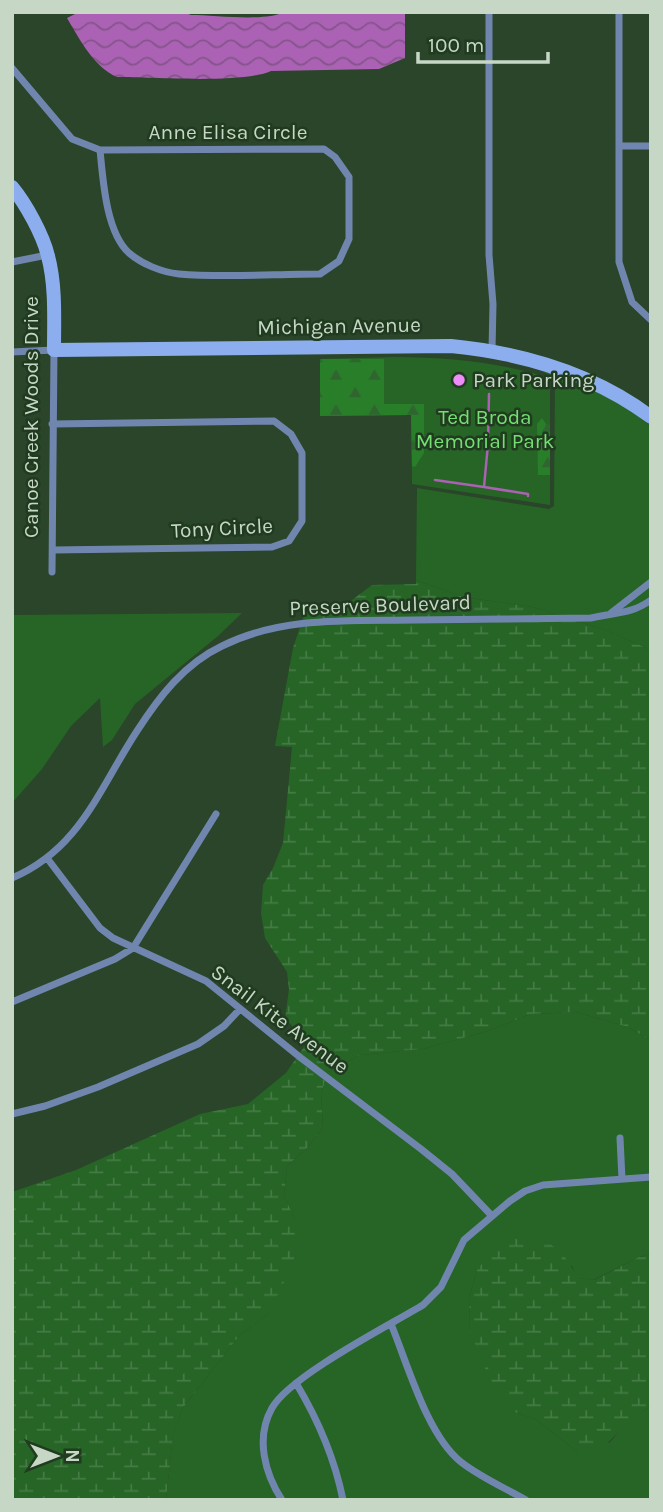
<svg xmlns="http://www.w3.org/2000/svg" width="663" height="1512" font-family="Karla,sans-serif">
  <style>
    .green { fill: #266526 }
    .forest { fill: url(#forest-firs) }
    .wetland { fill: url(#wetland-marsh) }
    .water { fill: url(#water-waves) }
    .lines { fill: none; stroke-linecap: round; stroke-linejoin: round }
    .stream { stroke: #ab61b4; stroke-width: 2.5 }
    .street { stroke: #7186ae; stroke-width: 7 }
    .secondary { stroke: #8daeee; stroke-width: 14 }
    .poi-dot { fill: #ee8cf9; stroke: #203b1f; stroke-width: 2.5 }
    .labels { text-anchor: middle; stroke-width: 5; stroke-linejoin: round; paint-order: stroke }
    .street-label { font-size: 21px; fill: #c7d7c6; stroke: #203b1f }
    .poi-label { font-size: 21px; fill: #c7d7c6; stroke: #203b1f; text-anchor: start }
    .park-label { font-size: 21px; fill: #75df73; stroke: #203b1f }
  </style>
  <defs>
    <pattern id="forest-firs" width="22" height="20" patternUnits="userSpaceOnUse" patternTransform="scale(1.75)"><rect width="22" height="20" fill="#287e29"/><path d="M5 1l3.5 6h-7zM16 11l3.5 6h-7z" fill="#306530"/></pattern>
    <pattern id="wetland-marsh" width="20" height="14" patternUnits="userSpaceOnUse" patternTransform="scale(1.75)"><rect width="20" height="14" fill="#266526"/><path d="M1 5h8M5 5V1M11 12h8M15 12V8" fill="none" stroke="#447a44"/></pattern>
    <pattern id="water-waves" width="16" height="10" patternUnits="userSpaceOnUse" patternTransform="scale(1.75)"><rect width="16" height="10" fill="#ab61b4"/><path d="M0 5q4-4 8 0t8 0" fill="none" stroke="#84558a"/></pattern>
  </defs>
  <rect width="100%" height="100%" fill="#2a4529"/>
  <!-- green -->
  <path class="green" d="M395,357C452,358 493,361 550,378V505L412,484L411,415L320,416V359Z
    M540,370C577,375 622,404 651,426V650L605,630L533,607L463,597L416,580L417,488L549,509L554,506L555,378Z
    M242,613L218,636L135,704L112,740L103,747L100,698L71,726L42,769L12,803V615Z
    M576,1012L628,1027L651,1041V1254L639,1257L593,1280L577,1278L572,1266L477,1270L469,1298L470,1330L514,1412L535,1419L578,1452L610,1442L628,1421L651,1406V1500H166L173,1435L183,1408L239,1336L268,1314L295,1219L284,1196L287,1166L307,1148L323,1128L321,1094L328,1072L360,1055L423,1049L488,1031L531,1014Z"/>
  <!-- forest -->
  <path class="forest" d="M320,359H384V404H424V453L415,467L412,466L411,415L320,416Z
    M542,418L546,424L550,425V475H538L537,424Z"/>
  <!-- wetland -->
  <path class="wetland" d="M416,580L463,597L533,607L605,630L651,650V1041L628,1027L576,1012L531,1014L488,1031L423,1049L360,1055L328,1072L321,1094L323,1128L307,1148L287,1166L284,1196L295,1219L294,1262L268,1314L239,1336L183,1408L173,1436L166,1500H12V1192L76,1170L200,1114L248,1104L286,1073L308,1041L285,1019L289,989L287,972L265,938L261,913L263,885L273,868L283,843L292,747L275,746L293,648L305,612H336L372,585L416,584Z
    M512,1236C549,1238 561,1246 578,1278L594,1280L639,1257L651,1254V1406C626,1422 614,1438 593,1457L578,1452L535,1419L514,1412L490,1380L479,1354L470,1330L469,1298L477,1270L493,1250Z"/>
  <!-- water -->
  <path class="water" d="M79,12H184L191,15C215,15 265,22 284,12H405V58L379,69L271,71C242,84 153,77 117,77C94,67 80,40 67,18Z"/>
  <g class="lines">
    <!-- stream -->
    <path class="stream" d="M489,394L488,444L484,487L528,494V496
      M435,480L484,487"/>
    <!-- street -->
    <path class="street" d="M489,12V255L493,304L492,350
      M619,12V262L632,302L651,320
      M12,68L72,139L100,150L324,149L335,157L349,177V239L339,261L320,274C275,274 223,278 179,274C161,272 142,264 129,253C106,232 103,180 100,150
      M619,146H651
      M12,262L47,255
      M12,352L54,350L52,572
      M52,424L274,421L291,434L302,453V521L289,541L272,547L53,550
      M611,613L651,582
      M47,858L100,928L113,938L206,981L301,1058L421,1149L452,1174L492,1216
      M12,878C80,849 99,789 137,731C159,697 184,664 222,646C282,616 350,621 415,620C474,619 532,619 591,618C615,612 630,615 651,600
      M12,1002L115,959L133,948L216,814
      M12,1114L45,1106L98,1087L198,1044L224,1026L240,1009
      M620,1138L622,1179
      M391,1324C408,1365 427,1435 461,1462C480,1477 505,1488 526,1500
      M296,1383C317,1418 335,1460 343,1500
      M282,1500C265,1474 255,1438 272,1408C290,1376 388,1326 423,1305L441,1287L464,1240L510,1201L525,1191L543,1185L651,1177"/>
    <!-- secondary -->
    <path class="secondary" d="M12,187C26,204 43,235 48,256C56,286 54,320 54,350L451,346C522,353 592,373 651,417"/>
  </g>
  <!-- markers -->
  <circle class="poi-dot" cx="459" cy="380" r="7"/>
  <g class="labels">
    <!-- street labels -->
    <g class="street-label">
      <text x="228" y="139">Anne Elisa Circle</text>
      <text transform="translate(339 326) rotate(-1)" y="7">Michigan Avenue</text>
      <text transform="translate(31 417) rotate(-90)" y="7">Canoe Creek Woods Drive</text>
      <text transform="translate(222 528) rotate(-3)" y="7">Tony Circle</text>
      <text transform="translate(380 605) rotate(-2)" y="7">Preserve Boulevard</text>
      <text transform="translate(280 1019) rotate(37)" y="7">Snail Kite Avenue</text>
    </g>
    <!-- poi labels -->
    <g class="poi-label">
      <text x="473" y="387">Park Parking</text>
    </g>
    <!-- park labels -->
    <g class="park-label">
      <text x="485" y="424">Ted Broda<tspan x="485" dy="24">Memorial Park</tspan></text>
    </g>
  </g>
  <!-- border -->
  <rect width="663" height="1512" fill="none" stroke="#c7d7c6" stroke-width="28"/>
  <!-- north arrow -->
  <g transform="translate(56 1456) rotate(90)" stroke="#203b1f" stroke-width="5" paint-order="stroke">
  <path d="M0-5L12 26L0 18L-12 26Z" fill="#c7d7c6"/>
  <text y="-10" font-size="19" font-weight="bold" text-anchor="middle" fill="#c7d7c6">N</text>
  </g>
  <!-- scale -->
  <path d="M418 52v10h130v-10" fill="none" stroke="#c7d7c6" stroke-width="3.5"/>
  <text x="428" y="52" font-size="21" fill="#c7d7c6" stroke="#203b1f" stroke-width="5" paint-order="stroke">100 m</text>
</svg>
